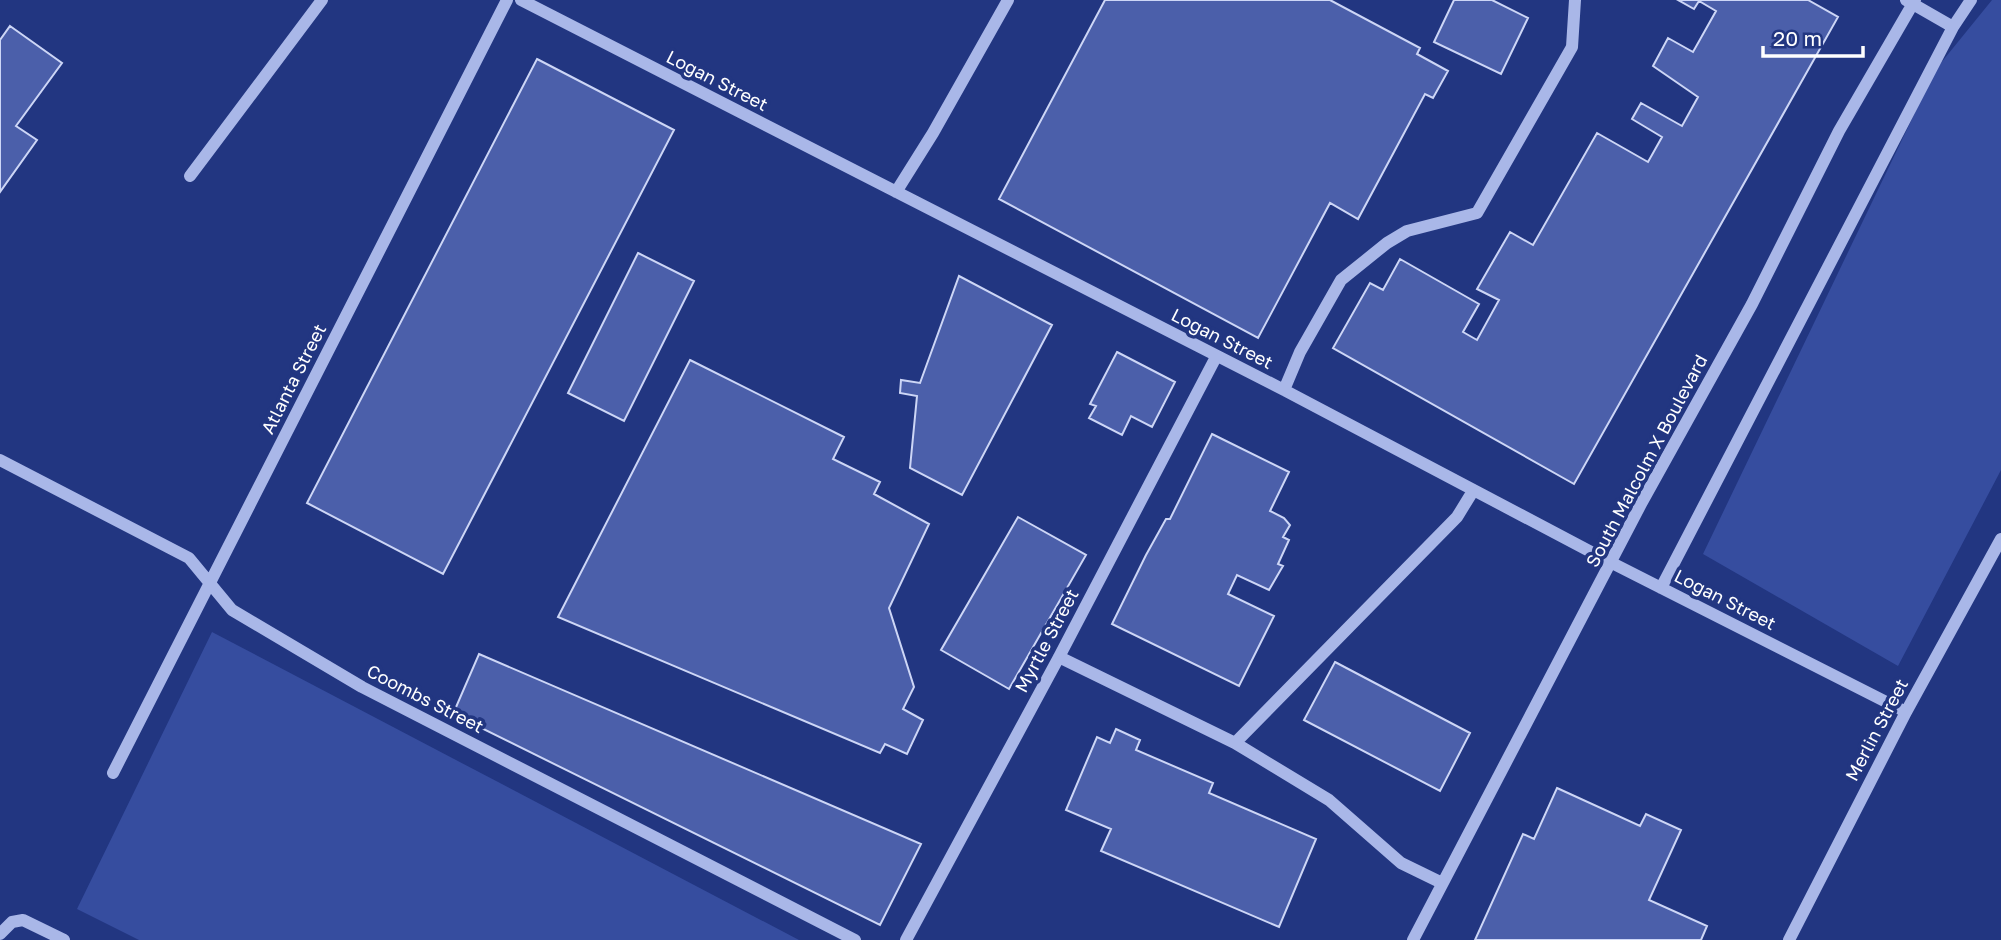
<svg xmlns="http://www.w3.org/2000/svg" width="2001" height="940" font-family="'Golos Text',sans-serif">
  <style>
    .green { fill: #364d9f }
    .building { fill: #4b5faa; stroke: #cdd6f6; stroke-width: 2 }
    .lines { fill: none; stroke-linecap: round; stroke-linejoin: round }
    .minor { stroke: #a9b7e8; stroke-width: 12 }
    .labels { text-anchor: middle; stroke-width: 7; stroke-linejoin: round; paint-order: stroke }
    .street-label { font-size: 18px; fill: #fff; stroke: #223681 }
  </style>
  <rect width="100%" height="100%" fill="#223681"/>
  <!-- green -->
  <path class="green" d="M1992,0H2001V470L1898,666L1703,554L1936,69Z
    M212,632L799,940H139L77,909Z"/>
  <!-- building -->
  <path class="building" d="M1105,0H1330L1420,48L1417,54L1448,71L1433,98L1425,94L1358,219L1330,203L1258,338L999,199Z
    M1454,0H1492L1528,18L1501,74L1434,42Z
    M1678,0H1808L1838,17L1574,484L1333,348L1370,283L1383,290L1400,259L1479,304L1463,332L1477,340L1499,300L1477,289L1510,232L1533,245L1597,133L1648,162L1662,137L1632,119L1641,103L1682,126L1698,97L1653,66L1668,38L1693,52L1716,11L1699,1L1694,9Z
    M10,26L62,63L16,126L37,140L0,192V40Z
    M537,59L674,130L443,574L307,503Z
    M638,253L694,281L624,421L568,393Z
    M959,276L1052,325L962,495L910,468L917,396L900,393L901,380L920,383Z
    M1117,352L1175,382L1152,427L1131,416L1122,435L1089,418L1096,406L1090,404Z
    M690,360L844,437L833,459L880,482L874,494L929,524L889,608L914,687L903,709L923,720L907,754L885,744L880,753L558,617Z
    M1212,434L1289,472L1270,511L1284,518L1290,525L1283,537L1289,540L1278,564L1283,566L1280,571L1269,590L1237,575L1228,594L1274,616L1239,686L1112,624L1146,555L1166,519H1170Z
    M1018,517L1086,555L1009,689L941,650Z
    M479,654L921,844L880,925L453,714Z
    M1335,662L1470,733L1440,791L1304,720Z
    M1116,729L1140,740L1136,750L1213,783L1209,793L1316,839L1279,927L1101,851L1111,829L1066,810L1097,737L1110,743Z
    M1557,788L1640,826L1646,814L1681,830L1649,900L1707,926L1701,940H1475L1523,834L1534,839Z"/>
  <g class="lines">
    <!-- minor -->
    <path class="minor" d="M521,0L1284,390L1612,563L1906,712
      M1906,0L1953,27
      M190,176L322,0
      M896,192L933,133L1008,0
      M1284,390L1300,352L1341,280L1387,243L1407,231L1477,213L1572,47L1575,0
      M0,460L189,558L232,610L362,687L855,940
      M1661,588L1953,27L1971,0
      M1059,657L1235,743L1457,517L1473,491
      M1235,743L1329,800L1401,863L1442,883
      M113,773L507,0
      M0,934L12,922L23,920L64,940
      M906,940L1059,657L1216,357
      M1413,940L1642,502L1752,304L1839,131L1915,0
      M1789,940L1906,712L2001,539"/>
  </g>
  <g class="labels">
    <!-- street labels -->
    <g class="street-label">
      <text transform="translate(717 81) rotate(27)" y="6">Logan Street</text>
      <text transform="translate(1222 339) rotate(27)" y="6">Logan Street</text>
      <text transform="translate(294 379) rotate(-63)" y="6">Atlanta Street</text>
      <text transform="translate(1647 461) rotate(-62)" y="6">South Malcolm X Boulevard</text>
      <text transform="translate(1725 600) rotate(27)" y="6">Logan Street</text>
      <text transform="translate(1047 641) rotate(-62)" y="6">Myrtle Street</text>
      <text transform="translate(425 699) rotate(27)" y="6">Coombs Street</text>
      <text transform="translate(1877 730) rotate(-62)" y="6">Merlin Street</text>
    </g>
  </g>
  <!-- scale -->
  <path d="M1763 46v10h100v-10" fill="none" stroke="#ffffff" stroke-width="3.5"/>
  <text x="1773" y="46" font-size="21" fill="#ffffff" stroke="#223681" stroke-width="5" paint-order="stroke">20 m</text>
</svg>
